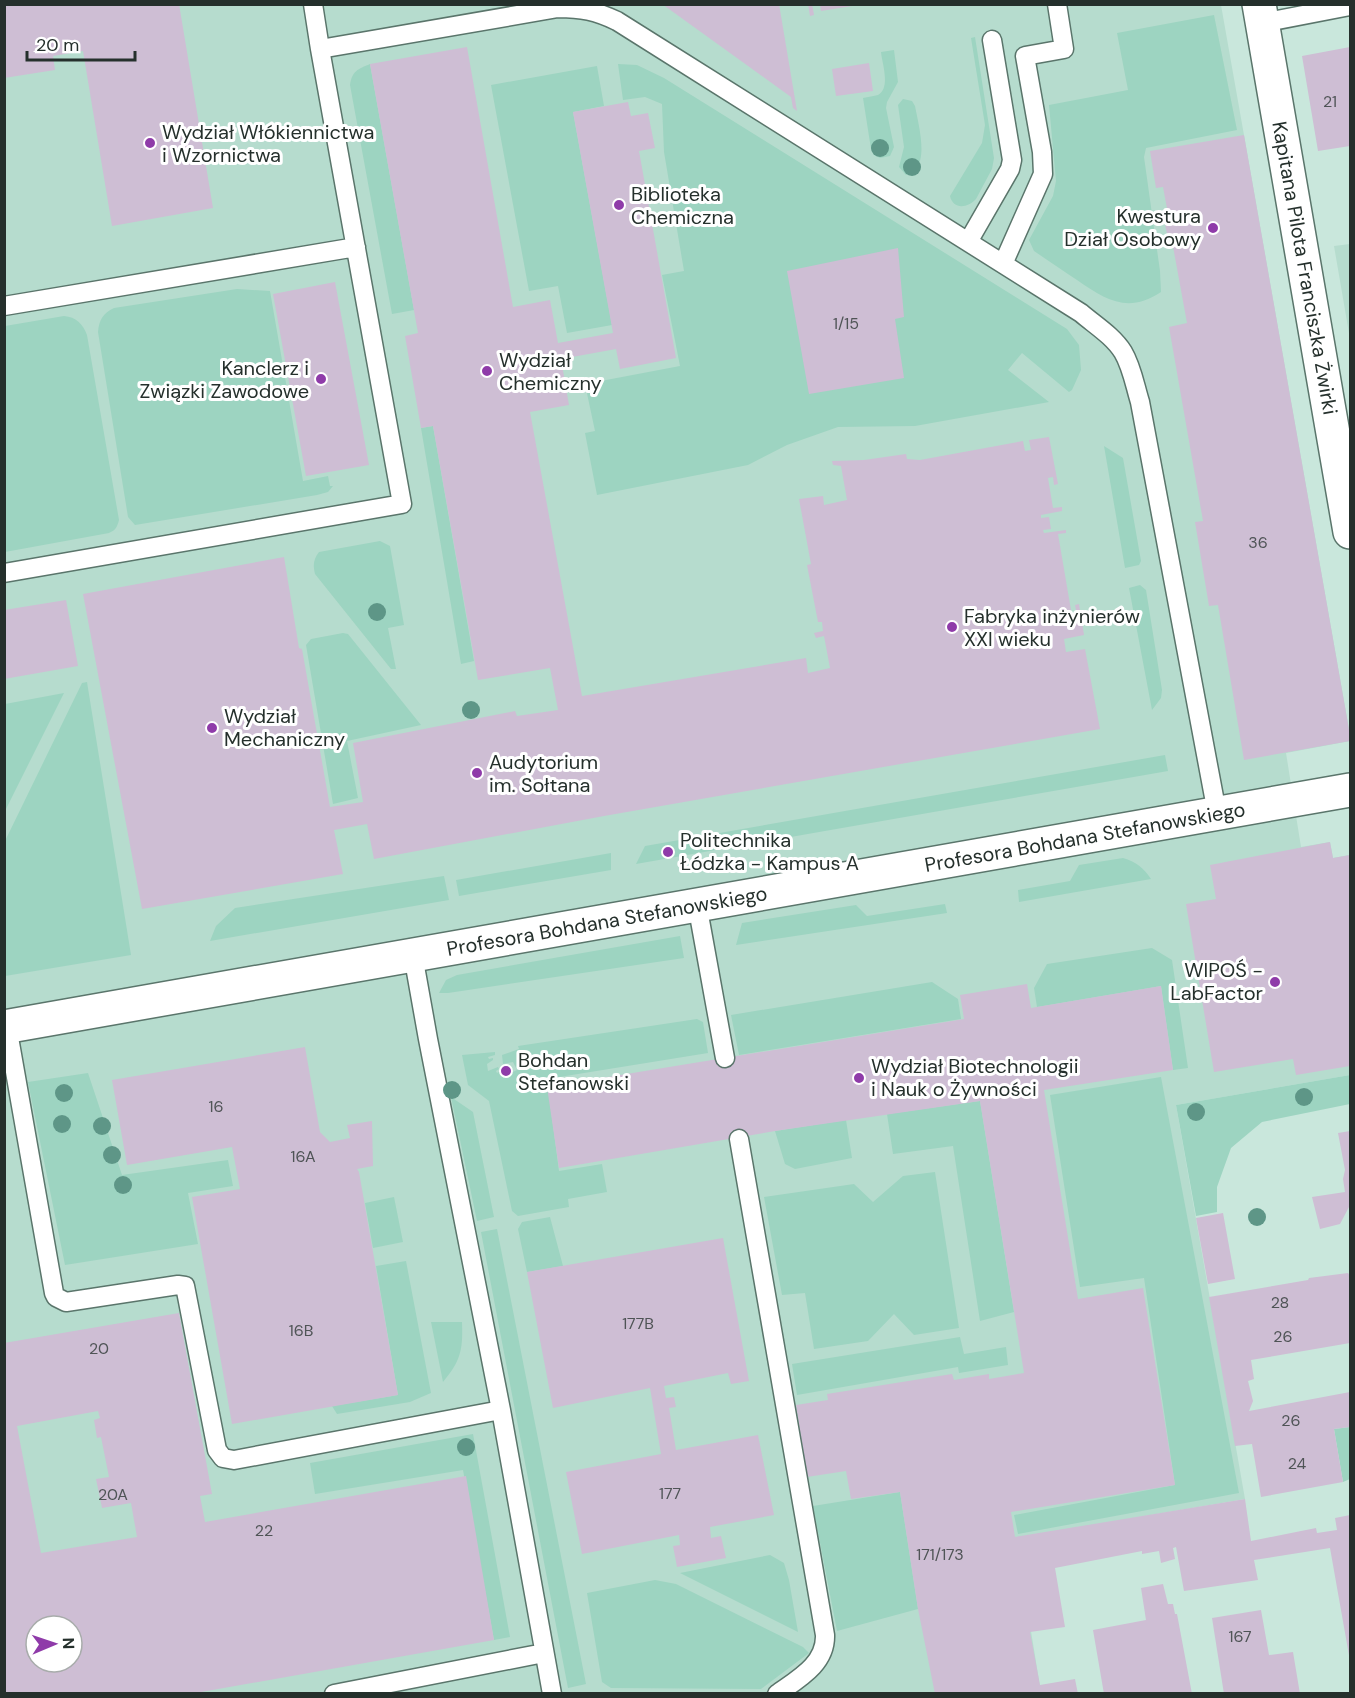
<svg xmlns="http://www.w3.org/2000/svg" width="1355" height="1698" font-family="'DM Sans',sans-serif">
  <style>
    .built { fill: #b6dcce; fill-rule: evenodd }
    .green { fill: #9dd4c1 }
    .building { fill: #cebed4; fill-rule: evenodd }
    .lines { fill: none; stroke-linecap: round; stroke-linejoin: round }
    .service-casing { stroke: #5a756b; stroke-width: 21 }
    .minor-casing { stroke: #5a756b; stroke-width: 36 }
    .tertiary-casing { stroke: #5a756b; stroke-width: 36 }
    .service { stroke: #fff; stroke-width: 18 }
    .minor { stroke: #fff; stroke-width: 33 }
    .tertiary { stroke: #fff; stroke-width: 33 }
    .tree { fill: #5e9687 }
    .poi-dot { fill: #8f3ba9; stroke: #fff; stroke-width: 2 }
    .labels { text-anchor: middle; stroke-width: 6; stroke-linejoin: round; paint-order: stroke }
    .number-label { font-size: 16px; fill: #4f5456 }
    .poi-label { font-size: 20px; fill: #25302c; stroke: #fff; text-anchor: start }
    .street-label { font-size: 20px; fill: #25302c; stroke: #fff }
  </style>
  <rect width="100%" height="100%" fill="#c9e7dc"/>
  <!-- built -->
  <path class="built" d="M5,5H1221L1350,735V741L1286,753L1301,847L1330,842L1333,858L1350,855V1075L1176,1105L1245,1499L1016,1538L1041,1693L5,1694ZM36,1626H72V1662H36Z
    M1350,244V339L1334,246Z"/>
  <!-- green -->
  <path class="green" d="M1214,15L1237,130L1146,148L1144,157L1160,271L1161,292C1128,314 1106,300 1077,280C1063,271 1049,261 1034,251L1029,240L1053,196L1056,181L1049,105L1128,90L1117,33Z
    M975,37L994,158L992,169L976,199C968,208 953,210 950,196L982,143L985,125L971,38Z
    M894,50L898,82L887,102L886,108L894,147L890,156L880,158L874,155L871,149L863,98C868,97 874,96 878,95C891,88 882,63 881,52Z
    M370,64L414,310L392,314L350,85C352,71 358,69 370,64Z
    M618,64L637,65L664,78L1067,329L1079,345L1081,370L1072,390L1069,392L1022,353L1008,370L1049,402L915,426L838,427L787,445L748,465L597,495L585,433L595,431L585,384L680,366L662,275L684,271L664,152L662,104L645,97L623,100Z
    M597,66L604,106L573,112L612,325L567,333L558,286L529,291L491,85Z
    M903,99L912,101L915,106C918,123 932,170 906,175L899,167L904,147L898,105Z
    M237,289L270,291L303,481L328,476L330,486H333L328,492L317,495L135,525L128,517L98,332C99,320 103,313 114,308Z
    M64,316C76,317 83,324 87,335L119,520C117,527 116,530 109,533L5,552V326Z
    M433,426L474,661L461,664L421,428Z
    M1104,446L1123,458L1141,561L1139,565L1125,568Z
    M380,541L390,546L404,625L388,628L396,669H391L315,574C313,565 313,560 319,552Z
    M1140,585L1146,590L1162,690L1161,698L1152,710L1129,588Z
    M343,633L348,634L421,725L347,741L358,798L333,804L306,645L311,639Z
    M87,682L131,955L5,976V841L82,683Z
    M64,693L5,811V704Z
    M1165,755L1168,771L636,864L645,846Z
    M611,853V870L459,896L456,880Z
    M1123,858C1136,862 1143,867 1151,879L1019,902L1018,890L1070,881L1079,865Z
    M444,876L449,900L210,941L216,926L235,908Z
    M945,904L947,913L736,945L742,923L856,905L867,916Z
    M680,936L684,958L448,993H439L446,980L457,975Z
    M1152,948L1172,960L1188,1068L1173,1070L1161,986L1037,1007L1034,988L1047,964Z
    M932,982L958,999L961,1019L739,1055L731,1015Z
    M697,1019L703,1022L708,1053L547,1079L559,1171L602,1164L607,1192L568,1199L569,1207L518,1216L512,1211L489,1101L468,1085L462,1055L495,1052V1055L488,1057L489,1059L493,1058V1060L487,1064L488,1071L498,1067L499,1069L496,1071L497,1073L501,1071L504,1076L517,1070L513,1062L503,1064L502,1055L519,1049L518,1046Z
    M88,1073L122,1175L228,1160L233,1186L188,1193L198,1244L65,1265L28,1082Z
    M1350,1075V1104L1262,1122L1231,1148L1217,1187V1212L1196,1216L1176,1105Z
    M1161,1077L1239,1493L1018,1534L1014,1515L1175,1485L1144,1278L1080,1287L1050,1095Z
    M451,1097L473,1112L494,1217L477,1221Z
    M980,1101L1014,1312L980,1321L953,1146L893,1154L887,1114Z
    M846,1120L852,1158L795,1169L785,1164L775,1131Z
    M935,1172L959,1328L914,1335L894,1314L868,1341L814,1349L805,1293L782,1295L764,1197L854,1184L873,1202L903,1176Z
    M394,1197L403,1242L373,1248L365,1203Z
    M550,1217L563,1266L527,1272L518,1229L522,1222Z
    M497,1229L586,1684L568,1688L481,1232Z
    M406,1261L431,1393L410,1402L337,1414L332,1406L398,1395L376,1266Z
    M431,1322H462C463,1349 461,1361 443,1382Z
    M960,1337L964,1354L1006,1347L1008,1365L959,1373L958,1367L797,1395L792,1364Z
    M1350,1427V1479L1343,1482L1334,1429Z
    M473,1434L510,1637L494,1640L463,1470L315,1494L310,1463Z
    M900,1492L918,1609L837,1631L813,1506Z
    M770,1555L784,1563L789,1580L798,1632L680,1573Z
    M655,1580L676,1584L803,1647L809,1653L761,1689L611,1688L602,1682L587,1593Z"/>
  <!-- building -->
  <path class="building" d="M4,4H179L213,208L112,226L83,51L53,56L55,70L4,78Z
    M662,4H779L797,111L793,108L791,97Z
    M808,4H812L814,15L810,16Z
    M820,4H852V6L821,11Z
    M467,47L513,307L550,300L558,343L613,333L573,112L628,102L631,116L648,113L655,148L639,151L676,358L620,369L616,349L561,359L569,405L530,412L582,696L806,658L808,673L830,668L824,636L816,638L814,633L823,631L822,622H818L807,565L811,564L799,499L823,496L824,505L847,500L841,466L833,465L832,461L864,460L906,454L907,459L920,460L1023,441L1025,451L1031,450L1029,440L1049,437L1058,484L1054,485L1053,477L1048,478L1053,508L1062,507V511L1041,515V518L1049,517L1051,529L1043,530L1044,533L1066,530V533L1058,534L1072,616L1077,615L1075,605L1079,604L1084,635L1064,639L1066,652L1085,649L1100,729L604,816L374,859L367,824L334,830L343,874L142,909L83,594L284,557L299,648L302,649L330,807L363,802L353,743L515,711L517,716L558,710L550,668L478,680L433,426L421,428L405,336L418,333L370,64Z
    M1350,47V146L1318,151L1302,56Z
    M869,63L873,91L836,96L832,69Z
    M1244,135L1350,735V741L1244,760L1218,605L1209,606L1195,522L1203,521L1169,327L1187,323L1172,241L1168,239L1165,224L1169,219L1163,187L1156,188L1150,151Z
    M898,248L904,317L895,319L904,378L809,394L787,271Z
    M335,282L369,465L306,476L273,294Z
    M66,600L78,666L4,679V610Z
    M1330,842L1333,858L1350,855V1066L1296,1075L1293,1059L1214,1072L1186,904L1216,899L1210,865Z
    M1027,984L1031,1008L1161,986L1173,1070L1044,1090L1078,1299L1143,1288L1175,1485L1011,1512L1015,1537L1245,1499L1251,1541L1316,1528L1317,1533L1337,1530L1335,1518L1350,1515V1661L1330,1548L1254,1560L1258,1580L1184,1591L1176,1547L1173,1548L1175,1559L1161,1563L1159,1551L1142,1554V1551L1055,1568L1065,1627L1030,1632L1040,1685L1075,1679L1078,1694H935L918,1609L900,1492L851,1499L846,1471L807,1477L796,1405L828,1400L827,1394L952,1374L954,1380L989,1374V1379L1024,1373L980,1101L775,1131L559,1168L547,1087L964,1019L960,995Z
    M305,1047L320,1132L330,1142L350,1138L347,1125L372,1121L373,1166L357,1169L359,1172L398,1395L232,1424L192,1197L240,1189L232,1147L127,1165L112,1080Z
    M1350,1131V1210L1349,1207L1340,1224L1320,1229L1312,1197L1345,1192L1343,1179L1345,1170L1338,1133Z
    M1223,1213L1235,1279L1208,1284L1196,1218Z
    M723,1238L749,1381L731,1384L728,1373L664,1386L666,1398L674,1397L676,1407L669,1408L676,1450L758,1435L774,1515L710,1527L711,1538L721,1536L726,1558L677,1567L673,1546L680,1545L679,1535L582,1554L566,1472L661,1454L650,1388L553,1408L527,1272Z
    M1348,1273L1350,1276V1343L1251,1360L1254,1379L1248,1381L1253,1401L1249,1411L1350,1392V1427L1334,1429L1343,1482L1261,1497L1252,1444L1235,1446L1209,1297L1308,1280L1309,1278Z
    M179,1313L212,1494L200,1496L205,1522L466,1476L494,1640L190,1694H4V1343ZM98,1411L100,1418L94,1420L97,1438L101,1437L109,1477L96,1479L102,1508L131,1503L137,1537L41,1553L17,1426ZM36,1626H72V1662H36Z
    M1163,1584L1168,1604H1173L1175,1614H1177L1192,1694H1104L1093,1630L1146,1620L1141,1588Z
    M1261,1610L1269,1655L1293,1652L1300,1694H1224L1212,1618Z"/>
  <g class="lines">
    <defs>
      <path id="service" d="M313,4L320,49L558,8C582,8 596,11 617,21L1081,313C1095,325 1113,336 1123,352C1132,367 1135,386 1140,402L1217,813
        M1262,23L1350,6
        M968,242L1010,169L1012,160L992,40
        M1003,264L1043,174L1042,152L1025,56L1064,49L1057,4
        M4,306L356,247
        M4,573L402,504L320,49
        M697,904L725,1058
        M413,955L428,1039L501,1410L552,1694
        M7,1026L54,1293L56,1297L66,1302L178,1285L185,1286L217,1450L223,1458L234,1460L501,1410
        M739,1139L825,1635C826,1664 798,1679 777,1694
        M334,1694L544,1653"/>
      <path id="minor" d="M4,1027L1350,790"/>
      <path id="tertiary" d="M1259,4L1350,532"/>
    </defs>
    <!-- service casing -->
    <use href="#service" class="service-casing"/>
    <!-- minor casing -->
    <use href="#minor" class="minor-casing"/>
    <!-- tertiary casing -->
    <use href="#tertiary" class="tertiary-casing"/>
    <!-- service -->
    <use href="#service" class="service"/>
    <!-- minor -->
    <use href="#minor" class="minor"/>
    <!-- tertiary -->
    <use href="#tertiary" class="tertiary"/>
  </g>
  <!-- trees -->
  <g class="tree">
    <circle cx="880" cy="148" r="9"/>
    <circle cx="912" cy="167" r="9"/>
    <circle cx="377" cy="612" r="9"/>
    <circle cx="471" cy="710" r="9"/>
    <circle cx="452" cy="1090" r="9"/>
    <circle cx="64" cy="1093" r="9"/>
    <circle cx="1304" cy="1097" r="9"/>
    <circle cx="1196" cy="1112" r="9"/>
    <circle cx="62" cy="1124" r="9"/>
    <circle cx="102" cy="1126" r="9"/>
    <circle cx="112" cy="1155" r="9"/>
    <circle cx="123" cy="1185" r="9"/>
    <circle cx="1257" cy="1217" r="9"/>
    <circle cx="466" cy="1447" r="9"/>
  </g>
  <!-- markers -->
  <g class="poi-dot">
    <circle cx="150" cy="143" r="6"/>
    <circle cx="619" cy="205" r="6"/>
    <circle cx="1213" cy="228" r="6"/>
    <circle cx="487" cy="371" r="6"/>
    <circle cx="321" cy="379" r="6"/>
    <circle cx="952" cy="627" r="6"/>
    <circle cx="212" cy="728" r="6"/>
    <circle cx="477" cy="773" r="6"/>
    <circle cx="668" cy="852" r="6"/>
    <circle cx="1275" cy="982" r="6"/>
    <circle cx="506" cy="1071" r="6"/>
    <circle cx="859" cy="1078" r="6"/>
  </g>
  <g class="labels">
    <!-- number labels -->
    <g class="number-label">
      <text x="1330" y="107">21</text>
      <text x="846" y="329">1/15</text>
      <text x="1258" y="548">36</text>
      <text x="216" y="1112">16</text>
      <text x="303" y="1162">16A</text>
      <text x="1280" y="1308">28</text>
      <text x="638" y="1329">177B</text>
      <text x="301" y="1336">16B</text>
      <text x="1283" y="1342">26</text>
      <text x="99" y="1354">20</text>
      <text x="1291" y="1426">26</text>
      <text x="1297" y="1469">24</text>
      <text x="670" y="1499">177</text>
      <text x="113" y="1500">20A</text>
      <text x="264" y="1536">22</text>
      <text x="940" y="1560">171/173</text>
      <text x="1240" y="1642">167</text>
    </g>
    <!-- poi labels -->
    <g class="poi-label">
      <text x="162" y="139">Wydział Włókiennictwa<tspan x="162" dy="23">i Wzornictwa</tspan></text>
      <text x="631" y="201">Biblioteka<tspan x="631" dy="23">Chemiczna</tspan></text>
      <text x="1201" y="223" text-anchor="end">Kwestura<tspan x="1201" dy="23">Dział Osobowy</tspan></text>
      <text x="499" y="367">Wydział<tspan x="499" dy="23">Chemiczny</tspan></text>
      <text x="309" y="375" text-anchor="end">Kanclerz i<tspan x="309" dy="23">Związki Zawodowe</tspan></text>
      <text x="964" y="623">Fabryka inżynierów<tspan x="964" dy="23">XXI wieku</tspan></text>
      <text x="224" y="723">Wydział<tspan x="224" dy="23">Mechaniczny</tspan></text>
      <text x="489" y="769">Audytorium<tspan x="489" dy="23">im. Sołtana</tspan></text>
      <text x="680" y="847">Politechnika<tspan x="680" dy="23">Łódzka - Kampus A</tspan></text>
      <text x="1263" y="977" text-anchor="end">WIPOŚ -<tspan x="1263" dy="23">LabFactor</tspan></text>
      <text x="518" y="1067">Bohdan<tspan x="518" dy="23">Stefanowski</tspan></text>
      <text x="871" y="1073">Wydział Biotechnologii<tspan x="871" dy="23">i Nauk o Żywności</tspan></text>
    </g>
    <!-- street labels -->
    <g class="street-label">
      <text transform="translate(1305 268) rotate(80)" y="7">Kapitana Pilota Franciszka Żwirki</text>
      <text transform="translate(1085 837) rotate(-10)" y="7">Profesora Bohdana Stefanowskiego</text>
      <text transform="translate(607 921) rotate(-10)" y="7">Profesora Bohdana Stefanowskiego</text>
    </g>
  </g>
  <!-- border -->
  <rect width="1355" height="1698" fill="none" stroke="#25302c" stroke-width="12"/>
  <!-- north arrow -->
  <g transform="translate(54 1644) rotate(88)"><circle r="28" fill="#ffffff" stroke="#a8acab" stroke-width="1.5"/>
  <path d="M0-4.5L10 22L0 15L-10 22Z" fill="#8f3ba9"/>
  <text y="-9" font-size="16" font-weight="bold" text-anchor="middle" fill="#25302c">N</text>
  </g>
  <!-- scale -->
  <path d="M27 51v9h108v-9" fill="none" stroke="#25302c" stroke-width="3"/>
  <text x="36" y="51" font-size="18" fill="#25302c" stroke="#ffffff" stroke-width="4.5" paint-order="stroke">20 m</text>
</svg>
